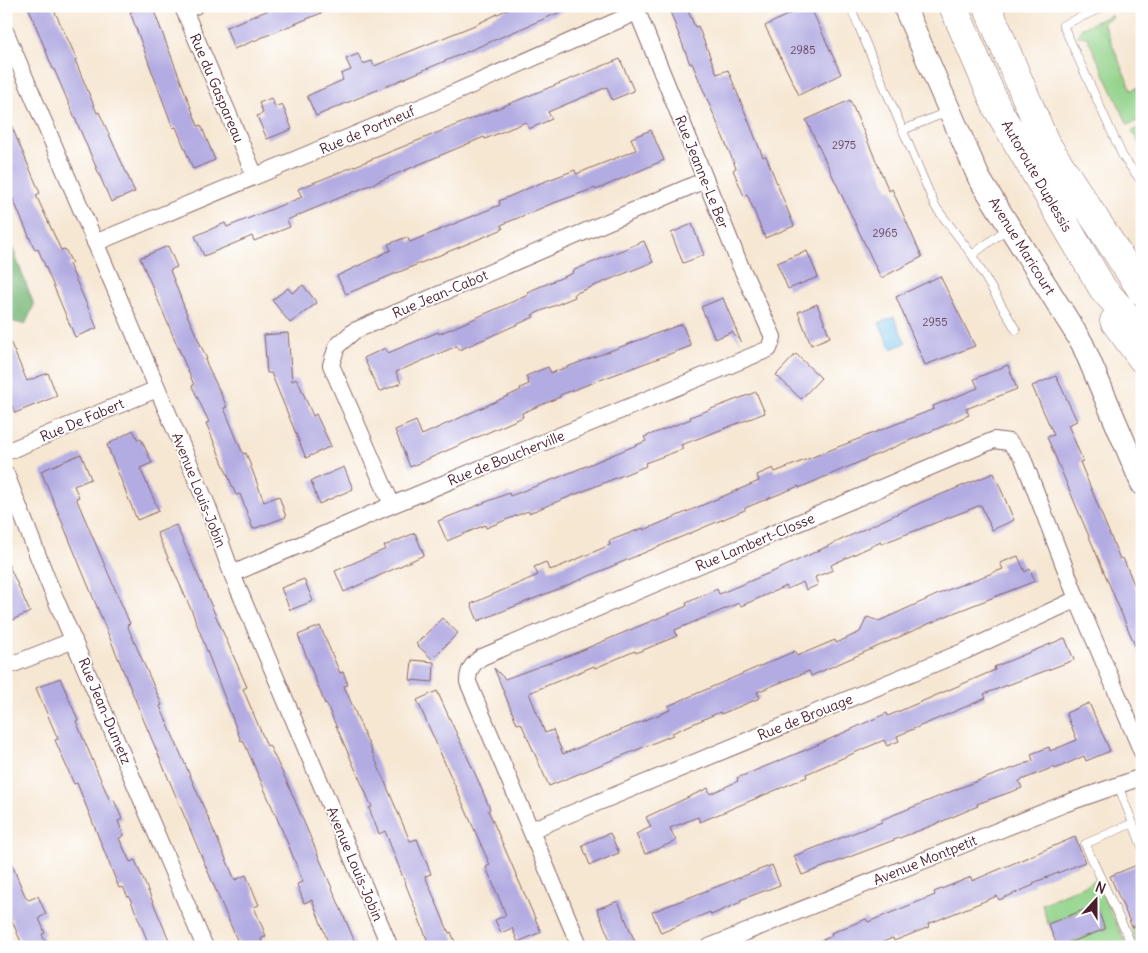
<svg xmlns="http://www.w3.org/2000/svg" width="1148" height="953" font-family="Delius,sans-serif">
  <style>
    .green { fill: #93d38a; stroke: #6e795a }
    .forest { fill: #76b576; stroke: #606a50 }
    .water { fill: #71c1ec; stroke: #5e708c }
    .building { fill: #b3ace2 }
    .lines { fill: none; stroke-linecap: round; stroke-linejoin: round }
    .lane-casing { stroke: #866566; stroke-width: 9 }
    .street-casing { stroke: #866566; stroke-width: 18 }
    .secondary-casing { stroke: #866566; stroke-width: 24 }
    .highway-casing { stroke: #866566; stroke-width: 29 }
    .lane { stroke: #fff; stroke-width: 8 }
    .street { stroke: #fff; stroke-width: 16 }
    .secondary { stroke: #fff; stroke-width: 22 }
    .highway { stroke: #fff; stroke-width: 28 }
    .labels { text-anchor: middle; stroke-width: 4; stroke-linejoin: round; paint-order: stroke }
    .number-label { font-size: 11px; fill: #644259 }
    .street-label { font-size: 14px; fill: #4a1f2b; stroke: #fff }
  </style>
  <rect width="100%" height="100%" fill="#fff"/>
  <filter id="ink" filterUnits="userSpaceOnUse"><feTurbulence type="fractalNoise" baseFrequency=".02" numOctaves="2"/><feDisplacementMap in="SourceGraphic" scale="10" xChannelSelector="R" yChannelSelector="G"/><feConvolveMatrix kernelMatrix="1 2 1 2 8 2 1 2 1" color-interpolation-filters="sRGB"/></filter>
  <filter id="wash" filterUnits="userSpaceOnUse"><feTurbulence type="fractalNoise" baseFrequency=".0096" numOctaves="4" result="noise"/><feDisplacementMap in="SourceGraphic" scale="20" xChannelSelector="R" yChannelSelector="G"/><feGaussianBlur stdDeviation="1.12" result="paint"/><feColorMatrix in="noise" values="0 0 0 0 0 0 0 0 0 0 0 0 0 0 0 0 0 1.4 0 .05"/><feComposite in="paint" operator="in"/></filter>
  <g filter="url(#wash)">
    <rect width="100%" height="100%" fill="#f6e7d3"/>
    <!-- green -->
    <path class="green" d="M1111,15L1112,17L1103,22L1131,90L1138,88L1142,95V119L1128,125L1087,37L1077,36L1083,27Z
      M1142,127V149L1132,131Z
      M1095,880L1126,943L1125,947H1060L1105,929L1096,905L1048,924L1042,904Z
      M1138,924L1142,934V947H1136L1132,927Z"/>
    <!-- forest -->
    <path class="forest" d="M6,231L34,305L25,325L8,320L6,317Z"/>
    <!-- water -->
    <path class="water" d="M894,317L906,343L891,349L879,323Z"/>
    <g id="blocks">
      <!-- building -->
      <path class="building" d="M28,6H52L77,59L75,60L97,113L99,112L135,192L111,202L54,69H53Z
        M145,6H152L198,126L201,125L215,160L193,169L176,127L173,128L130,12Z
        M279,6L336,7L234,49L226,27Z
        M514,6L572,7L316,116L307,96L343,80L341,74L351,70L346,59L358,54L363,64L372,61L374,66L475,25Z
        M668,6H686L695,27L698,26L717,74L728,70L763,157L766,156L794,226L765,238L747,194L744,196L733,170L736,168L692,63L690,64Z
        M805,6H810L841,74L799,95L765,26Z
        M620,59L634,91L612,100L607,87L548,112L552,119L529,129L526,122L485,139L484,137L287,220L290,227L254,241L252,236L204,256L195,236L225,223L227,227L302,197L298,189Z
        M271,98L275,107L282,104L292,129L267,139L257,116L263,113L259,103Z
        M850,100L889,191L892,189L922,257L881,278L806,120Z
        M6,113L40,193L36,195L61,250L65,249L72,263L69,264L97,328L75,337L38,249L35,250L6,183Z
        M651,130L664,160L596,190L595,188L551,204L501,225L503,229L346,294L337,276L391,250L388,244L407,237L410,242L500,205L499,201L538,184L575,170L576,174L636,150L631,138Z
        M692,224L704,255L683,263L671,233Z
        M644,241L653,262L574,294L575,297L532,315L534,317L489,337L459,350L457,346L396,372L401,383L379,392L364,358L385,348L388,353L438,332L439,334L528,295L527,292L573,273L572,271Z
        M168,246L177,267L170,270L188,317L207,359L205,360L227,407L224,408L243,454L246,453L264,502L279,496L286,517L253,529L240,494L236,495L206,423L209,422L192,386L194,385L140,258Z
        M807,251L818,277L788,289L777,263Z
        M940,276L975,346L925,365L896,297Z
        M303,285L317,303L290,323L272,300L288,288L292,293Z
        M723,298L741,342L732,332L715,339L701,307Z
        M817,304L830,337L811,345L798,312Z
        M682,324L691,346L560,395V397L522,413L523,417L410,467L395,430L416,421L422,435L521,390L520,388L529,384L526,376L548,367L551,373Z
        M6,332L27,381L48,373L57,396L15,413L6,393Z
        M288,333L292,381L297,379L313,416L316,414L331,446L306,458L271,373H267L264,335Z
        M796,354L821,378L801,399L776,375Z
        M1008,365L1017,389L966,409L969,415L799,488V486L745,508V510L563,587L478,621L471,604L538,575L534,567L546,562L549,570L556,568L610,545L609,541L643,528L644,530L759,481L757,475L773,468L775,472L934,409L933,406L978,388L974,379Z
        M1056,376L1077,421L1068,425L1083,461L1080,462L1120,559L1123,558L1142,603V662L1047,437L1054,435L1032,386Z
        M756,392L765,413L681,445L683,449L645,463L646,466L616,478L529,513L528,511L486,528L485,525L447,541L438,521L509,493L510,496L562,476L646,441L644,437L691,419L690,417Z
        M133,430L138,440L141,439L152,463L140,468L159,511L137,520L107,445Z
        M81,454L91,479L74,486L79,497L76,498L130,624L127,625L162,705L160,706L235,880L246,875L259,905L254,907L266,936L261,939L264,947H240L144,721L41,471Z
        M344,467L353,489L319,504L311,481Z
        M994,473L1014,520L992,530L981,505L881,544V542L831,565L833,570L815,577L818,585L806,590L803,582L787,589L786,586L741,606L739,603L675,630L677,636L636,653L635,651L595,668L594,666L529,693L545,733L553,730L563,754L670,710L668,706L795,651L797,656L835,640L836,643L860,632L867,617L879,621L950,589L1003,569L1000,563L1018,556L1025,572L1030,569L1035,581L951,614L811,676L809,671L757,692L760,698L721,714L720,712L672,733L673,735L549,786L521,723L517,724L494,668L505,679L573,654L687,606L686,603L717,589L719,594L779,569L920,503Z
        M176,525L247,687L243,689L267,746L269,745L287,782L357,947H330L312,900L304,903L297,884L303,882L286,839L243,740L241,741L193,614L157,533Z
        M415,533L424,555L344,592L335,571L386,549L384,546Z
        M6,559L30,612L10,621L6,613Z
        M304,579L313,601L290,610L281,588Z
        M442,618L458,633L432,659L416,644Z
        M320,626L340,673L343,672L348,685L344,686L410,841L417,839L431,874L425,876L449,933L451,932L457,947H430L385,831L379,834L369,808L372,807L326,703L325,704L298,635Z
        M1065,638L1074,660L984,694L986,698L897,736L899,741L887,746L884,740L806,774L807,777L700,822L698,817L670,828L676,841L645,854L636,834L651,827L646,817L708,788L710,794L738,781L737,778L808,749L887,713L888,716L995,670L994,667Z
        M412,660L434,662L433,682L410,680Z
        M60,678L78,720L76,721L110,801L114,800L122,819L118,821L124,836L119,838L130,862L135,860L172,947H150L129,896L128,897L123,887L119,888L77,783L74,784L55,740L58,739L36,688Z
        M437,691L477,778L490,809L488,810L541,932L518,942L512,928L501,933L495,920L506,915L486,867L490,865L417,700Z
        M1089,703L1110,751L1086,761L1084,756L1055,769L1054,767L1019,781L1022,788L977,804L978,806L931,826L802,875L794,856L882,822L881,820L972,783L1033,761L1031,754L1049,747L1050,751L1077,740L1066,713Z
        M610,833L619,853L590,865L582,845Z
        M1075,837L1085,862L1033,883L1034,885L999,900L997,896L928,924L929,927L894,941L893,938L870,947H806L832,936L831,933L866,919L868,922L935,895L934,892L971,877L972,881Z
        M6,851L26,898L29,900L38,896L46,914L39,918L45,933L42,934L47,947H23L6,906Z
        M1142,863V923L1132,927L1110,876Z
        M772,865L780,885L740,900L741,902L711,915L710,912L661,933L652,912Z
        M618,901L635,942L624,947H613L597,909Z
        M1096,905L1105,929L1058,947L1048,924Z"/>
    </g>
  </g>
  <g filter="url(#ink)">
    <use href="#blocks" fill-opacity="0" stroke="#866566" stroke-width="1"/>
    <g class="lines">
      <defs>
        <path id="lane" d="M850,6L935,206L972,255L1016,330
          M1106,6L1063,25L1123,157L1142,182
          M903,130L947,112
          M972,255L1008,228
          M1118,785L1142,847
          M1129,947L1130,941L1085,844L1133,823"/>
        <path id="street" d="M195,6L184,10L255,176
          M6,33L208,507L232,574L390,947
          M95,243L431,103L637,12
          M6,452L157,389
          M6,474L47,579L205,947
          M392,505L331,365L337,346L354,331L705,180
          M232,574L392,505L769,349L773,337L740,265L635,6
          M6,667L74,640
          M531,830L965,651L1077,599
          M580,947L468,682C468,670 472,664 482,657L994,440L1009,442L1022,456L1077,599L1142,752
          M709,947L1064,804L1142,777"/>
        <path id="secondary" d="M904,6L979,178L1082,343L1142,484"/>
        <path id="highway" d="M953,6L997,108L1103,289L1142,333
          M987,6L1045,142L1142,291
          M1114,321L1142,359"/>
      </defs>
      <!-- lane casing -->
      <use href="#lane" class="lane-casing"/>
      <!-- street casing -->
      <use href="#street" class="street-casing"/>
      <!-- secondary casing -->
      <use href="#secondary" class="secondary-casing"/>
      <!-- highway casing -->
      <use href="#highway" class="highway-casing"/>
      <!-- lane -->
      <use href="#lane" class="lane"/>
      <!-- street -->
      <use href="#street" class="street"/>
      <!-- secondary -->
      <use href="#secondary" class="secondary"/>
      <!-- highway -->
      <use href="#highway" class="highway"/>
    </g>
  </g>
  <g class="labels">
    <!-- number labels -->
    <g class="number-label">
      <text x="803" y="54">2985</text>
      <text x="844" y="149">2975</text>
      <text x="885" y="237">2965</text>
      <text x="935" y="326">2955</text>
    </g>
    <!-- street labels -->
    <g class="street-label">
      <text transform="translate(217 88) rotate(67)" y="5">Rue du Gaspareau</text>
      <text transform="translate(367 130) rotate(-23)" y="5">Rue de Portneuf</text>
      <text transform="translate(702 172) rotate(68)" y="5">Rue Jeanne-Le Ber</text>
      <text transform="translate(1037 176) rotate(60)" y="5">Autoroute Duplessis</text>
      <text transform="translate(1022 246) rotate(58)" y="5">Avenue Maricourt</text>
      <text transform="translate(440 294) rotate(-23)" y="5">Rue Jean-Cabot</text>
      <text transform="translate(82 420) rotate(-23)" y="5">Rue De Fabert</text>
      <text transform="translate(506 458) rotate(-22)" y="5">Rue de Boucherville</text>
      <text transform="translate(199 490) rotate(68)" y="5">Avenue Louis-Jobin</text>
      <text transform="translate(755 542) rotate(-23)" y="5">Rue Lambert-Closse</text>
      <text transform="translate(105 711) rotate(67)" y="5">Rue Jean-Dumetz</text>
      <text transform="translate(805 717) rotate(-22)" y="5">Rue de Brouage</text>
      <text transform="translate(925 860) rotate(-22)" y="5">Avenue Montpetit</text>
      <text transform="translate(355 864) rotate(67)" y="5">Avenue Louis-Jobin</text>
    </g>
  </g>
  <!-- margin -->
  <rect width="1148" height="953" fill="none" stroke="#fff" stroke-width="25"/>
  <!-- north arrow -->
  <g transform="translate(1096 900) rotate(21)" stroke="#ffffff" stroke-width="4" paint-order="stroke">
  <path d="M0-4L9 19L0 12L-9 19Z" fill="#4a1f2b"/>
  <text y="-8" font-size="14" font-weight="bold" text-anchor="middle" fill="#4a1f2b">N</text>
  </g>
</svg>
